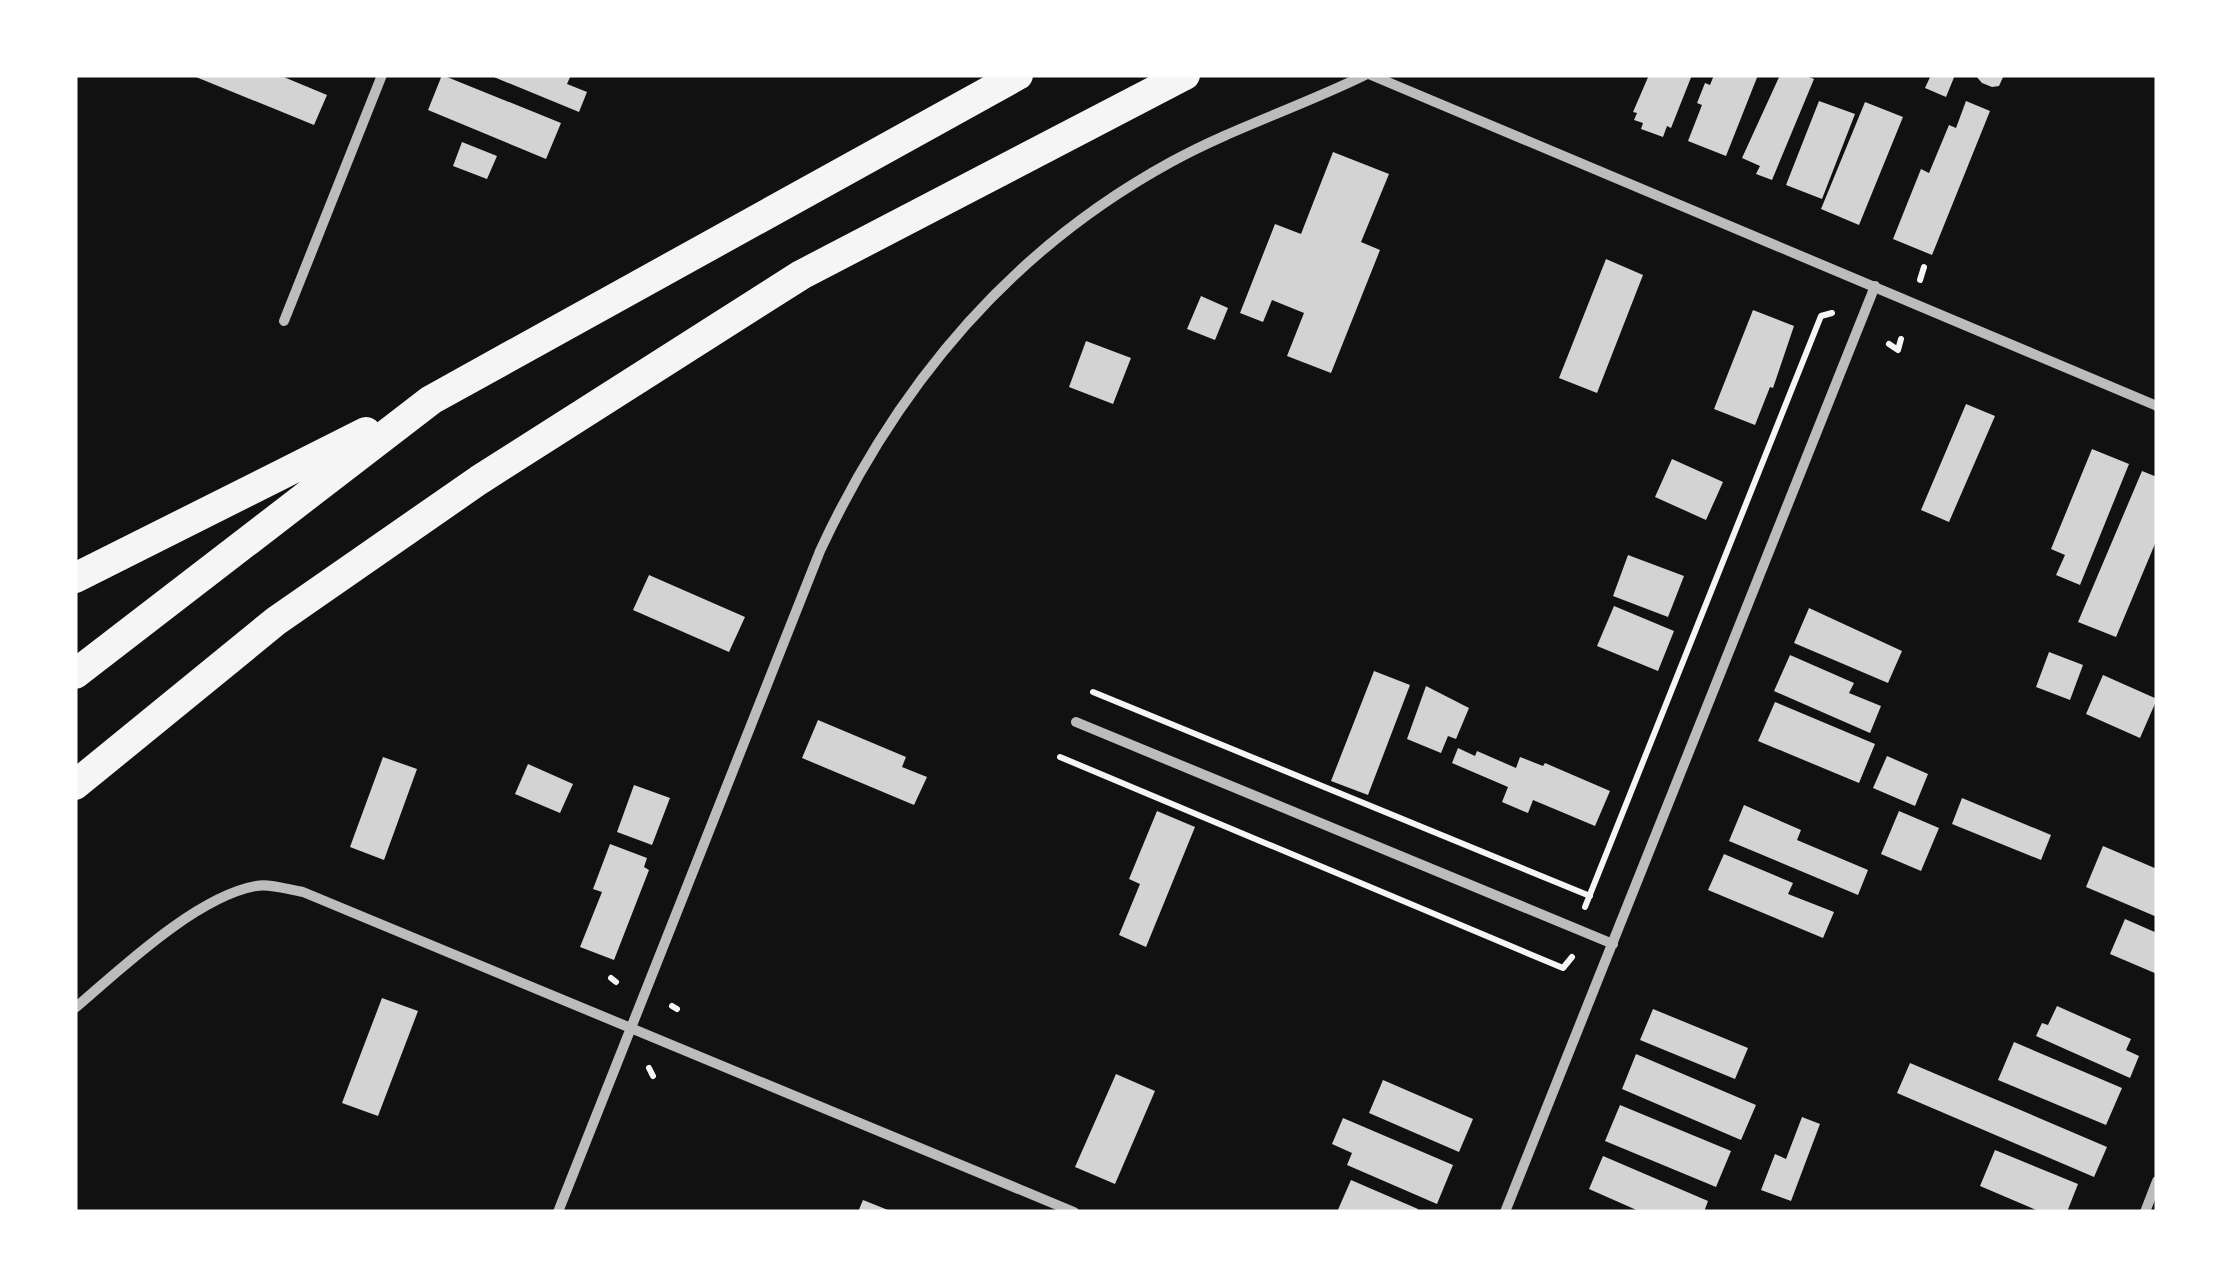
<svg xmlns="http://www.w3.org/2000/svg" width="2232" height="1287" font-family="'Noto Sans',sans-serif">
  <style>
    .building { fill: #d3d3d3 }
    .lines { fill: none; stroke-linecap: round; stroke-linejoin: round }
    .path { stroke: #f5f5f5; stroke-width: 6 }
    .minor { stroke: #bcbcbc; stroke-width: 10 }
    .motorway { stroke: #f5f5f5; stroke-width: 30 }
  </style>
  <rect width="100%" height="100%" fill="#111"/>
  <!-- building -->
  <path class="building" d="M191,75H279L327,95L314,125Z
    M442,75L561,123L546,159L428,110Z
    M489,75H571L567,84L587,92L579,112Z
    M1649,75H1692L1671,128L1667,126L1663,137L1641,129L1643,123L1634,120L1637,113L1633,112Z
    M1714,75H1758L1726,156L1688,141L1702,105L1697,103L1705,83L1710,85Z
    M1780,75H1804L1814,79L1772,180L1756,174L1760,166L1742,158Z
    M1931,75H1955L1946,97L1925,88Z
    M1975,75H2004L1999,86L1992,87L1982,83Z
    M1819,101L1855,114L1822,199L1786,185Z
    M1966,101L1990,111L1932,255L1893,239L1921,169L1929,173L1949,125L1956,128Z
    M1865,102L1903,117L1859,225L1821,209Z
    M462,142L497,156L487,179L453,166Z
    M1333,152L1389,174L1361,242L1380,250L1331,373L1287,356L1304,313L1272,300L1263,322L1240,313L1275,224L1301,234Z
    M1606,259L1643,275L1597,393L1559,378Z
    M1201,296L1228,308L1215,340L1187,329Z
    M1753,310L1794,326L1773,388L1770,387L1755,425L1714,409Z
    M1086,341L1131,358L1113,404L1069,387Z
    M1966,404L1995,416L1949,522L1921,510Z
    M2092,449L2129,464L2080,585L2056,575L2065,555L2051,549Z
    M1672,459L1723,482L1706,520L1655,497Z
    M2142,471L2157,477V539L2116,637L2078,622Z
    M1628,555L1684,576L1668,617L1613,596Z
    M649,575L745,617L729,652L633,610Z
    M1614,606L1674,631L1658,671L1597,646Z
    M1809,608L1902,651L1888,683L1794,643Z
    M2049,652L2083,665L2070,700L2036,687Z
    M1790,655L1854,683L1849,693L1881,706L1870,733L1774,691Z
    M1374,671L1410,685L1368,795L1331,781Z
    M2103,675L2157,699L2140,738L2086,714Z
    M1426,686L1469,708L1456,739L1448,736L1441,753L1407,739Z
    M1775,702L1875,744L1859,783L1758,741Z
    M818,720L906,757L902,767L927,777L914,805L802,758Z
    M1458,748L1475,756L1477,751L1516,768L1520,757L1543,766L1545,763L1610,791L1595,826L1533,800L1528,813L1502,802L1508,787L1452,763Z
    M1887,756L1928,774L1915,806L1873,788Z
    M383,757L417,769L384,860L350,847Z
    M528,764L573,784L560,813L515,794Z
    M634,785L670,798L652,845L617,832Z
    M1962,798L2051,835L2041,860L1952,824Z
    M1744,805L1801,830L1797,840L1868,870L1858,895L1729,841Z
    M1157,811L1195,827L1146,947L1119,935L1140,884L1129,879Z
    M1899,811L1939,828L1921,871L1881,854Z
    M610,844L647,858L644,867L649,870L614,960L580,947L602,892L593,889Z
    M2103,846L2157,869V917L2086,887Z
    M1724,854L1793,883L1788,894L1834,912L1823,938L1708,890Z
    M2125,919L2157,933V974L2110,954Z
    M382,998L418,1011L378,1116L342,1103Z
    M2057,1006L2131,1039L2126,1050L2139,1056L2130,1078L2036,1036L2042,1023L2048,1025Z
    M1653,1009L1748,1048L1735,1079L1640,1040Z
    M2014,1042L2122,1088L2106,1125L1998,1080Z
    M1636,1054L1756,1105L1741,1140L1622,1089Z
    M1910,1063L2107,1147L2094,1177L1897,1093Z
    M1116,1074L1155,1091L1115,1184L1075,1167Z
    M1383,1080L1473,1119L1459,1152L1369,1113Z
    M1620,1105L1731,1151L1716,1187L1605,1141Z
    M1802,1117L1820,1124L1791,1201L1761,1190L1775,1154L1786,1159Z
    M1343,1118L1453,1165L1437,1204L1347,1165L1352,1153L1332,1144Z
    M1995,1150L2078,1184L2067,1212H2041L1980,1186Z
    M1603,1156L1708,1201L1704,1212H1641L1589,1189Z
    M1351,1180L1418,1209L1417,1212H1337Z
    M863,1200L893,1212H858Z"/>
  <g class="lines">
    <!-- path -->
    <path class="path" d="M1920,280L1924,267
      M1889,344L1898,350L1901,339
      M1093,692L1590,896
      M1060,757L1563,968L1572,957
      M1585,907L1821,316L1832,313
      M611,978L616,982
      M672,1006L677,1009
      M649,1068L653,1076"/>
    <!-- minor -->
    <path class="minor" d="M1371,75L2157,406
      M284,321L382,75
      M1076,722L1613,944
      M75,1008C122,968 196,897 256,886C270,883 289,890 303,892L1074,1212
      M558,1212L820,551C896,387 1010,250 1171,162C1233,128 1302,106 1365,75
      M1505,1212L1875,286
      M2145,1212L2157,1181"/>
    <!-- motorway -->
    <path class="motorway" d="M75,578L366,432
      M75,674L431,400L1018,75
      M75,785L276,621L479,480L801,275L1185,75"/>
  </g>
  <!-- border -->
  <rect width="2232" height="1287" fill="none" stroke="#ffffff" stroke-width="155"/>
</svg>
